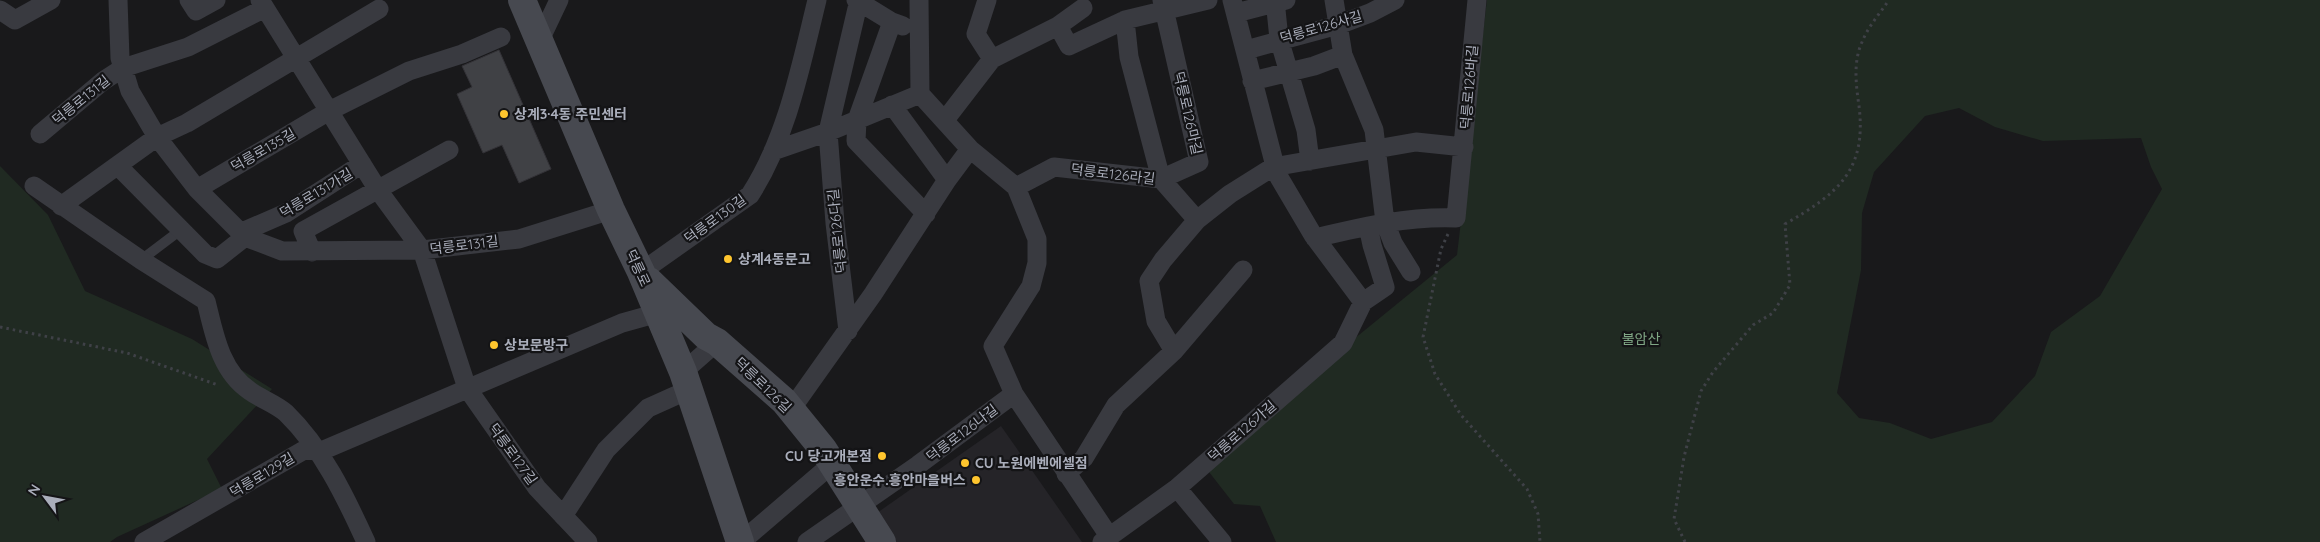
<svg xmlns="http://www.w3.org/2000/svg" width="2320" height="542" font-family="Quicksand,'Noto Sans KR',sans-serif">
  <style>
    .built { fill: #252428 }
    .green { fill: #202a22; fill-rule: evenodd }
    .building { fill: #404145; stroke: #333237 }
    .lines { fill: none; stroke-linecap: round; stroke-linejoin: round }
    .path { stroke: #3f4147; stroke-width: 3; stroke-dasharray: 2.5 4; stroke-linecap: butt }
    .service { stroke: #393a40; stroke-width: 10 }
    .minor { stroke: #393a40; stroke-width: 19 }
    .secondary { stroke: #474950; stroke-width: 28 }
    .poi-dot { fill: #fec52e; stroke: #141416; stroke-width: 2 }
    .labels { text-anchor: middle; stroke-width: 4.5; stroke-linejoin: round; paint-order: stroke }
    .street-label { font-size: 14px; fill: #aaaebb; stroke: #141416 }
    .poi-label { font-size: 14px; font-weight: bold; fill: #aaaebb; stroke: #141416; text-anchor: start }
    .park-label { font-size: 14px; fill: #80a785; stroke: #141416 }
  </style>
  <rect width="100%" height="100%" fill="#19191b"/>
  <!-- built -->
  <path class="built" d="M1001,426L1082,542H892L874,515Z"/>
  <!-- green -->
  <path class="green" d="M1487,0H2320V542H1276L1260,506L1234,504L1202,463L1457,255ZM1959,108L1995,127L2043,141L2141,138L2151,167L2162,189L2100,296L2051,332L2035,376L1992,422L1931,439L1890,423L1859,418L1837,393L1861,270L1862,213L1874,172L1925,116Z
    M0,166L48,215L85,291L192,339L272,389L207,459L222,489L117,537L110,542H0Z"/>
  <!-- building -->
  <path class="building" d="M499,50L551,169L519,183L502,145L483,153L457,94L472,87L462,66Z"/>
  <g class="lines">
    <!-- path -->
    <path class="path" d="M1448,234L1441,249L1423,337L1435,374L1461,415L1527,489L1538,514L1540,542
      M0,327L127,353L218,385
      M1685,542L1674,519L1684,457L1701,391L1713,372L1753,325L1773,313L1790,285L1785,224C1837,194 1867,171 1859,106C1856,85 1853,62 1862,42C1868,27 1880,13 1889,0"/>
    <!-- service -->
    <path class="service" d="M141,260L178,232L183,231"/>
    <!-- minor -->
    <path class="minor" d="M118,0L120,58L130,91L157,137L197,189L245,237L282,251L422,250L519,239L611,210
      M189,0L196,11L216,0
      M260,0L378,190L422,250L467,388L537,488L588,542
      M856,0L892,22L903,26
      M919,0L920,94L970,149L1016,187L1037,239V263L1031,286L993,346L1014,394L1109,536
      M987,0L976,34L992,59
      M1275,0L1279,39L1306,130L1310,161
      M1334,0L1343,55L1374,130L1385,222L1393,243L1411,272
      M0,10L15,20L51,0
      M1236,13L1286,0
      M1125,20L1129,57L1161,179L1199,162L1162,0
      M892,22L857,120L856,141L926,214
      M1058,26L1083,8
      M540,40L559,0
      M1246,50L1338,25L1370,13L1395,0
      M1252,81L1314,66L1343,55
      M892,105L947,180
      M945,120L992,59L1058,26L1069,46L1125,20L1208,0
      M40,134L103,81L123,68L188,47L265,8
      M773,151L828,132L920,94
      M118,166L205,254L217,259L245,237
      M34,186L141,260L206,301C214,333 220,371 250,391C261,399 276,404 286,413C322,448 345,496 366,542
      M1016,187L1054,167L1161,179L1197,220
      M197,189L329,111L409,71L462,54L501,37
      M61,206L157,137L187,123L379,9
      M242,232L286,213L362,164
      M1315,238C1362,227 1408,216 1456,218L1477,0
      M312,252L303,231L449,150
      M641,272L750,195C787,138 801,65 817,0
      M1363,302L1385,287L1372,245L1368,226
      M848,331L835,223L828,132L859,0
      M1174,351L1156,321L1149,281L1163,260L1197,220L1230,194L1273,167L1416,142L1464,147
      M683,372L717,342
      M790,411L873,294L947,180L970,149
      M1066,474L1084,458L1116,405L1174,351L1243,270
      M1177,488L1222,542
      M563,516L606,450L648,408L688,390
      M144,542L306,449L319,452L622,323L658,313
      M741,542L832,464
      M807,542L918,465L1014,394
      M1102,542L1177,488L1343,343L1363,302L1313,235L1273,167L1275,166L1232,0"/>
    <!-- secondary -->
    <path class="secondary" d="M522,0L611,210L641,272L683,372L740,542
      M649,281L706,336L717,342L784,401L823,449L882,542"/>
  </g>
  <!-- markers -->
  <g class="poi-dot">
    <circle cx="504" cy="114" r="5"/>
    <circle cx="728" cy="259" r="5"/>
    <circle cx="494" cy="345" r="5"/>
    <circle cx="882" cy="456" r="5"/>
    <circle cx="965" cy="463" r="5"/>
    <circle cx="976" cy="480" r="5"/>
  </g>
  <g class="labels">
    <!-- street labels -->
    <g class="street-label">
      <text transform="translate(1321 27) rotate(-16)" y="5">덕릉로126사길</text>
      <text transform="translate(1469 87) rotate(-85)" y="5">덕릉로126바길</text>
      <text transform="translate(81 100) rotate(-39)" y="5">덕릉로131길</text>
      <text transform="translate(1188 113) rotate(77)" y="5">덕릉로126마길</text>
      <text transform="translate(263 150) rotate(-30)" y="5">덕릉로135길</text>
      <text transform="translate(1113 174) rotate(7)" y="5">덕릉로126라길</text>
      <text transform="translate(316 193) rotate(-31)" y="5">덕릉로131가길</text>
      <text transform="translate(715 219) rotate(-36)" y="5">덕릉로130길</text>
      <text transform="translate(837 231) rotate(-96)" y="5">덕릉로126다길</text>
      <text transform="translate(464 245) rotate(-7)" y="5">덕릉로131길</text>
      <text transform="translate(638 268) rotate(65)" y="5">덕릉로</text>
      <text transform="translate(763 385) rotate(44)" y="5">덕릉로126길</text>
      <text transform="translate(1242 431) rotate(-41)" y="5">덕릉로126가길</text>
      <text transform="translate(962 433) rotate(-37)" y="5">덕릉로126나길</text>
      <text transform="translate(513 454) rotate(54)" y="5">덕릉로127길</text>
      <text transform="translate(262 475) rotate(-31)" y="5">덕릉로129길</text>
    </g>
    <!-- poi labels -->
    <g class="poi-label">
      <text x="514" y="119">상계3·4동 주민센터</text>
      <text x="738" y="264">상계4동문고</text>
      <text x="504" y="350">상보문방구</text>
      <text x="872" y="461" text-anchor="end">CU 당고개본점</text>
      <text x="975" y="468">CU 노원에벤에셀점</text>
      <text x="966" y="485" text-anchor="end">흥안운수.흥안마을버스</text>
    </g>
    <!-- park labels -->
    <g class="park-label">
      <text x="1641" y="344">불암산</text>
    </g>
  </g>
  <!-- north arrow -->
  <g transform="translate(45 497) rotate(302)" stroke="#141416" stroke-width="4" paint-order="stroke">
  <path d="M0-4L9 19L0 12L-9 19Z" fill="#aaaebb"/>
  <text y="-8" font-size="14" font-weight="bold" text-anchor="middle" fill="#aaaebb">N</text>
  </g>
</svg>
